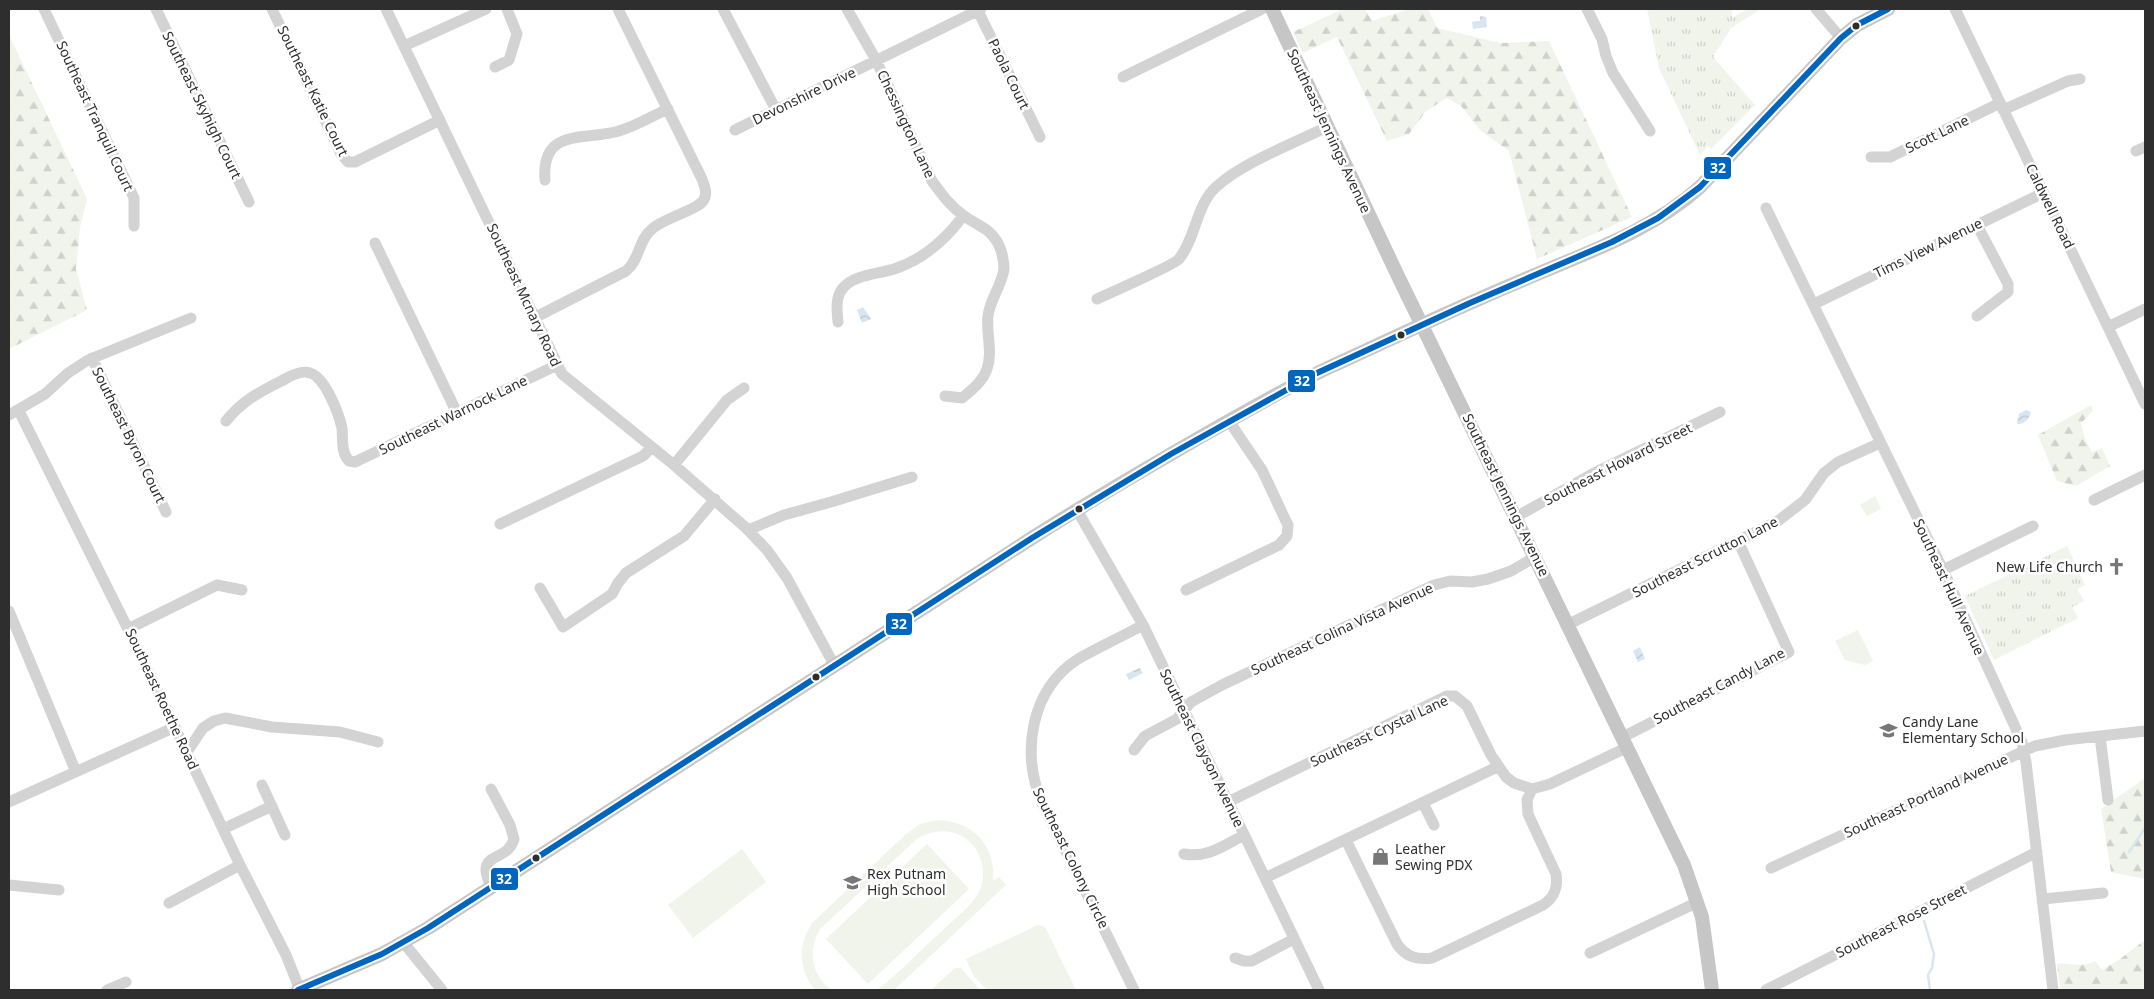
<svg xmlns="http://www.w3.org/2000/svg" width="2154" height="999" font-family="'Noto Sans',sans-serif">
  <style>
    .grass { fill: url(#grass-tufts) }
    .forest { fill: url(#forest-firs) }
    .garden { fill: #f0f4eb }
    .water { fill: url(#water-waves) }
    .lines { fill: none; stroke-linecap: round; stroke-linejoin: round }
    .stream { stroke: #d8e6f2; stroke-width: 2.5 }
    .minor { stroke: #d3d3d3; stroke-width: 11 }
    .major { stroke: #c6c6c6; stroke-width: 14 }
    .bus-1-casing { stroke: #fff; stroke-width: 10 }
    .bus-1 { stroke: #0065bd; stroke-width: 6 }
    .bus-dot { fill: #2e2e2e; stroke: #fff; stroke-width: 2 }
    .labels { text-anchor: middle; stroke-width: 5; stroke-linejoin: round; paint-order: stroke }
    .street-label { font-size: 14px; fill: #2e2e2e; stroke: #fff }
    .poi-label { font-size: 14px; fill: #2e2e2e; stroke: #fff; text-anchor: start }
    .line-badge { stroke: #fff; stroke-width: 2 }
    .badge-label { font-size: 14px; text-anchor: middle; font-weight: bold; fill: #fff }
  </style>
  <defs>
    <pattern id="grass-tufts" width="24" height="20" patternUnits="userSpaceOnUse" patternTransform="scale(1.25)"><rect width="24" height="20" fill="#f0f4eb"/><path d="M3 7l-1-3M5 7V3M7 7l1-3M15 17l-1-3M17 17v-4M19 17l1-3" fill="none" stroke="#ced2ca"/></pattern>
    <pattern id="forest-firs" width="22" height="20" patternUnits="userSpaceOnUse" patternTransform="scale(1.25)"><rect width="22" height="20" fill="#f0f4eb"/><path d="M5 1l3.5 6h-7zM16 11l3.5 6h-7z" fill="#ced2ca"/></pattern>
    <pattern id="water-waves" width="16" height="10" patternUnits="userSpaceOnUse" patternTransform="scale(1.25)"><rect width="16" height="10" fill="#d8e6f2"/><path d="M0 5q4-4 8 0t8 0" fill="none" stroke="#bac6d0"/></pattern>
  </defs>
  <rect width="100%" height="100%" fill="#fff"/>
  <!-- grass -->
  <path class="grass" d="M1647,9H1732V18L1747,9H1761L1731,28L1713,57L1755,105L1711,149L1708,146L1700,155L1659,68Z
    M2067,546L2085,585L2077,589L2084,601L2072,607L2078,618L1994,660L1965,596Z"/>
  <!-- forest -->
  <path class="forest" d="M1343,9H1365L1372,21L1409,9H1428L1437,28L1500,43L1549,41L1632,217L1537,259L1509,151L1481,131L1461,106L1447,98L1426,111L1409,134L1387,141L1337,37L1303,53L1293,32Z
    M9,35L87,199L80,227L76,269L87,310L9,349Z
    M2091,405L2093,411L2081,423L2085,439L2092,452L2102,448L2110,466L2076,486L2057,481L2038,435Z
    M2145,778V879L2111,872L2101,809Z
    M2145,940V990H2060L2057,964C2071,962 2081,969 2095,961L2102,970L2120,959Z"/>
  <!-- garden -->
  <path class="garden" d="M1875,496L1881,509L1867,516L1860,505Z
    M1858,630L1873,661L1865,665L1845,660L1835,641Z
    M938,820C973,821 996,846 993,881L999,877L1006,885L894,990H877C900,973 920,950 942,931C954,919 971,907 979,892C988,874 982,850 965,838C950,828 933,830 918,838L820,929C807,950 811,976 832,990H815C798,969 798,945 812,923L905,835L920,824Z
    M927,844L969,889L868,984L826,939Z
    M742,849L766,882L693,938L668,905Z
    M1038,925L1045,927L1076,990H987L973,975L966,959Z
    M955,968H961L980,990H931Z"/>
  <!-- water -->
  <path class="water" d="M1480,16L1486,17L1487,27L1473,29L1472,22L1480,21Z
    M863,307L871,319L862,323L857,310Z
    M2026,410L2031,412C2030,418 2024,425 2017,424L2019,414Z
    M1640,647L1645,659L1638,662L1633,651Z
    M1140,668L1143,673L1129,680L1126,674Z"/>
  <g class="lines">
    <!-- stream -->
    <path class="stream" d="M2129,852L2145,828
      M1924,921L1934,954L1932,968L1928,975L1930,990"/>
    <!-- minor -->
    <path class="minor" d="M44,9L134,198V226
      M156,9L249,202
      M272,9L341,154L348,162H355L440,120
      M386,9L562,374L674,465L745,527L767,550L787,578L832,661L828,671
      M723,9L776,110
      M847,9L876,60L932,181C941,193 950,206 963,215C974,224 988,227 996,240C1001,247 1004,260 1004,269C1002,285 990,299 988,316C986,334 993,352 987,369C983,381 972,390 962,398L945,396
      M1587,9L1602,39L1606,56L1613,73L1650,131
      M1816,9L1841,38
      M1955,9L2145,404
      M978,11L1040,137
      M404,46L486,9
      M495,67L509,60L517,34L507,9
      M1123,77L1262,9
      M2003,110L2068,81L2080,79
      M735,130L981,9
      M2136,151L2145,147
      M1871,157H1890L2000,103
      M545,180C541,127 585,141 619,131C636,126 652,116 668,109
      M1766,208L1943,570L2022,742L2026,762L2053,990
      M1977,225L2008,284V292L1977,316
      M375,243L457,413
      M1097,299C1110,293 1174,265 1179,259C1196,238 1196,205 1216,187C1242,163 1294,143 1327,127
      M1814,304L2043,193
      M536,317L626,271C640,260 638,240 652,229C664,218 695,211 703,201C708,194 705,187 702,179L618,9
      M838,322C837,311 835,297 843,288C854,274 881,274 897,268C925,258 946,239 963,216
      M2108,327L2145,309
      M92,358L166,512
      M19,411L128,629L240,865L286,955L300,990
      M9,415L45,394L68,373L88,360L191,318
      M226,421C244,399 260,392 285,379C292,375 302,370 310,373C325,377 339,414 342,428C343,439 341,453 349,461L355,462L557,365
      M674,465L727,400L744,388
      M2094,500L2145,475
      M1077,510L1143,625L1319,990
      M1516,517L1594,473L1720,412
      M500,524L643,456L652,447
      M748,530L784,515L831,502L912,477
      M1943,570L2033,526
      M540,588L563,627L612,594L618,583L626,573L684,536L715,499
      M1186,590L1279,545L1287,536L1288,525L1285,519L1262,470L1229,421
      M9,611L76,772
      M1569,624L1778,521L1805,500L1824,473L1838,462L1880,443
      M128,629L217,585L242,590
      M2100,736L2108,800
      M1623,737L1789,652L1738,541
      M1134,750L1145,736L1177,719L1191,702L1222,685L1434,585L1450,581L1472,582L1488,579L1511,571L1535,557
      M187,752L203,728L214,721L225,718L272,727L340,732L378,742
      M262,785L285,835
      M491,789L510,825L514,839C507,864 472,850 492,888
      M1532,789L1550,784L1628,747
      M9,802L175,727
      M1228,802L1447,696H1455L1467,706L1491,755L1506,777L1514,783L1532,789
      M1423,803L1434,825
      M223,829L272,806
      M1346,840L1397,944C1406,957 1417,960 1432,958L1543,905C1555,897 1558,887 1556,874L1528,814L1527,800L1532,789
      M1184,854C1208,858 1223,846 1244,835
      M1771,868L2035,746L2065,740L2145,731
      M1265,878L1497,767
      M9,885L59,890
      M2043,899L2103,893
      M169,903L240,865
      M403,942L442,990
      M1590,953L1698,902
      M1235,958L1244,961H1252L1294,939
      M107,990L126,982
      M1134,990L1042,803C1021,753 1030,690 1078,659C1099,647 1121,637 1143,625
      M1766,990L2037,852"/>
    <!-- major -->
    <path class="major" d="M1272,9L1397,274L1684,865L1702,917L1712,990
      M298,990L382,954L428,928L1032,538C1093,499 1155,463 1218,427C1256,406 1293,384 1332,366C1393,338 1454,309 1516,283C1579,255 1648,234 1700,187L1841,38L1857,25L1888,9"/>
    <defs>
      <path id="bus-1" d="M298,990L382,954L428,928L1032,538L1171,454L1317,373L1470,303L1612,242L1658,218L1700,187L1841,38L1857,25L1888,9"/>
    </defs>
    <!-- bus-1 casing -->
    <use href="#bus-1" class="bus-1-casing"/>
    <!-- bus-1 -->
    <use href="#bus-1" class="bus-1"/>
  </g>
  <!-- icons -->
  <defs>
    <symbol id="church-bare" viewBox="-9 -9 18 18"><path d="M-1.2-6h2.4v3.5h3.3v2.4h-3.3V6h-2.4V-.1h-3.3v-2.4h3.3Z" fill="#777" stroke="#fff" stroke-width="2.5" paint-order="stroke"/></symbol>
    <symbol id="school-bare" viewBox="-9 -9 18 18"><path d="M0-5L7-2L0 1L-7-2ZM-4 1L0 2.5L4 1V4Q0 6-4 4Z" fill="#777" stroke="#fff" stroke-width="2.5" paint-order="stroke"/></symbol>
    <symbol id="shop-bare" viewBox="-9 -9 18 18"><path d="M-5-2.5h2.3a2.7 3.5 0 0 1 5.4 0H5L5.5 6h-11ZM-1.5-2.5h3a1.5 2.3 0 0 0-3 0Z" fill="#777" stroke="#fff" stroke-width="2.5" paint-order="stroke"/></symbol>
  </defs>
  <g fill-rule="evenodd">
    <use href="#church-bare" x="2104" y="554" width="25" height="25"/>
    <use href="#school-bare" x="1876" y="718" width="25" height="25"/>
    <use href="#shop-bare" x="1368" y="844" width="25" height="25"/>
    <use href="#school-bare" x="840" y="870" width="25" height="25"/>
  </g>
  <!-- markers -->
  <g class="bus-dot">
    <circle cx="1856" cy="26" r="4.5"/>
    <circle cx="1401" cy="335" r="4.5"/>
    <circle cx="1079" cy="509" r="4.5"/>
    <circle cx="816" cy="677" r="4.5"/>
    <circle cx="536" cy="858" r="4.5"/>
  </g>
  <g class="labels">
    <!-- street labels -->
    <g class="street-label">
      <text transform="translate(1009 74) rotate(64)" y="5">Paola Court</text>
      <text transform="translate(313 91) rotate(64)" y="5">Southeast Katie Court</text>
      <text transform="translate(804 96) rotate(-26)" y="5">Devonshire Drive</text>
      <text transform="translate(202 105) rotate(64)" y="5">Southeast Skyhigh Court</text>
      <text transform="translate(95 116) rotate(65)" y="5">Southeast Tranquil Court</text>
      <text transform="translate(906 124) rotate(65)" y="5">Chessington Lane</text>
      <text transform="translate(1329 131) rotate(65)" y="5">Southeast Jennings Avenue</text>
      <text transform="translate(1937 134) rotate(-26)" y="5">Scott Lane</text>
      <text transform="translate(2050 206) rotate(64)" y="5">Caldwell Road</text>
      <text transform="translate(1928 248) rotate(-26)" y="5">Tims View Avenue</text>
      <text transform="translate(524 295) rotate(65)" y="5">Southeast Mcnary Road</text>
      <text transform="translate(453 415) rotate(-26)" y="5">Southeast Warnock Lane</text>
      <text transform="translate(129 435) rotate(64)" y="5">Southeast Byron Court</text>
      <text transform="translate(1618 464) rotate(-27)" y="5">Southeast Howard Street</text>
      <text transform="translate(1506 495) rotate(64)" y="5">Southeast Jennings Avenue</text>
      <text transform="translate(1705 557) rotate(-27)" y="5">Southeast Scrutton Lane</text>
      <text transform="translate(1949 587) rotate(65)" y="5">Southeast Hull Avenue</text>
      <text transform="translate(1342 629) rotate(-25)" y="5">Southeast Colina Vista Avenue</text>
      <text transform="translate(1719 686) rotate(-28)" y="5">Southeast Candy Lane</text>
      <text transform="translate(162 699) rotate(65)" y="5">Southeast Roethe Road</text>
      <text transform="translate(1379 731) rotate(-25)" y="5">Southeast Crystal Lane</text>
      <text transform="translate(1202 748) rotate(64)" y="5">Southeast Clayson Avenue</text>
      <text transform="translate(1926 796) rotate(-25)" y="5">Southeast Portland Avenue</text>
      <text transform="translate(1071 858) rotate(64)" y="5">Southeast Colony Circle</text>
      <text transform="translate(1901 921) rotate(-27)" y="5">Southeast Rose Street</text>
    </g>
    <!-- poi labels -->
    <g class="poi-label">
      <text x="2103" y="572" text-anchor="end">New Life Church</text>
      <text x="1902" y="727">Candy Lane<tspan x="1902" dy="16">Elementary School</tspan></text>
      <text x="1395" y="854">Leather<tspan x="1395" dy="16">Sewing PDX</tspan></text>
      <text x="867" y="879">Rex Putnam<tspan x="867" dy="16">High School</tspan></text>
    </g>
  </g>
  <g class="line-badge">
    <rect x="1703" y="156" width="29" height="24" rx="5" fill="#0065bd"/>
    <rect x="1287" y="369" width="29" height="24" rx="5" fill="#0065bd"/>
    <rect x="885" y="612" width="28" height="24" rx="5" fill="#0065bd"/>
    <rect x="490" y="867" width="29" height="24" rx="5" fill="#0065bd"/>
  </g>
  <g class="badge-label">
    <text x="1718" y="173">32</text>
    <text x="1302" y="386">32</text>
    <text x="899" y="629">32</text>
    <text x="504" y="884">32</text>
  </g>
  <!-- border -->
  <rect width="2154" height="999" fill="none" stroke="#2e2e2e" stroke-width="20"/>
</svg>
